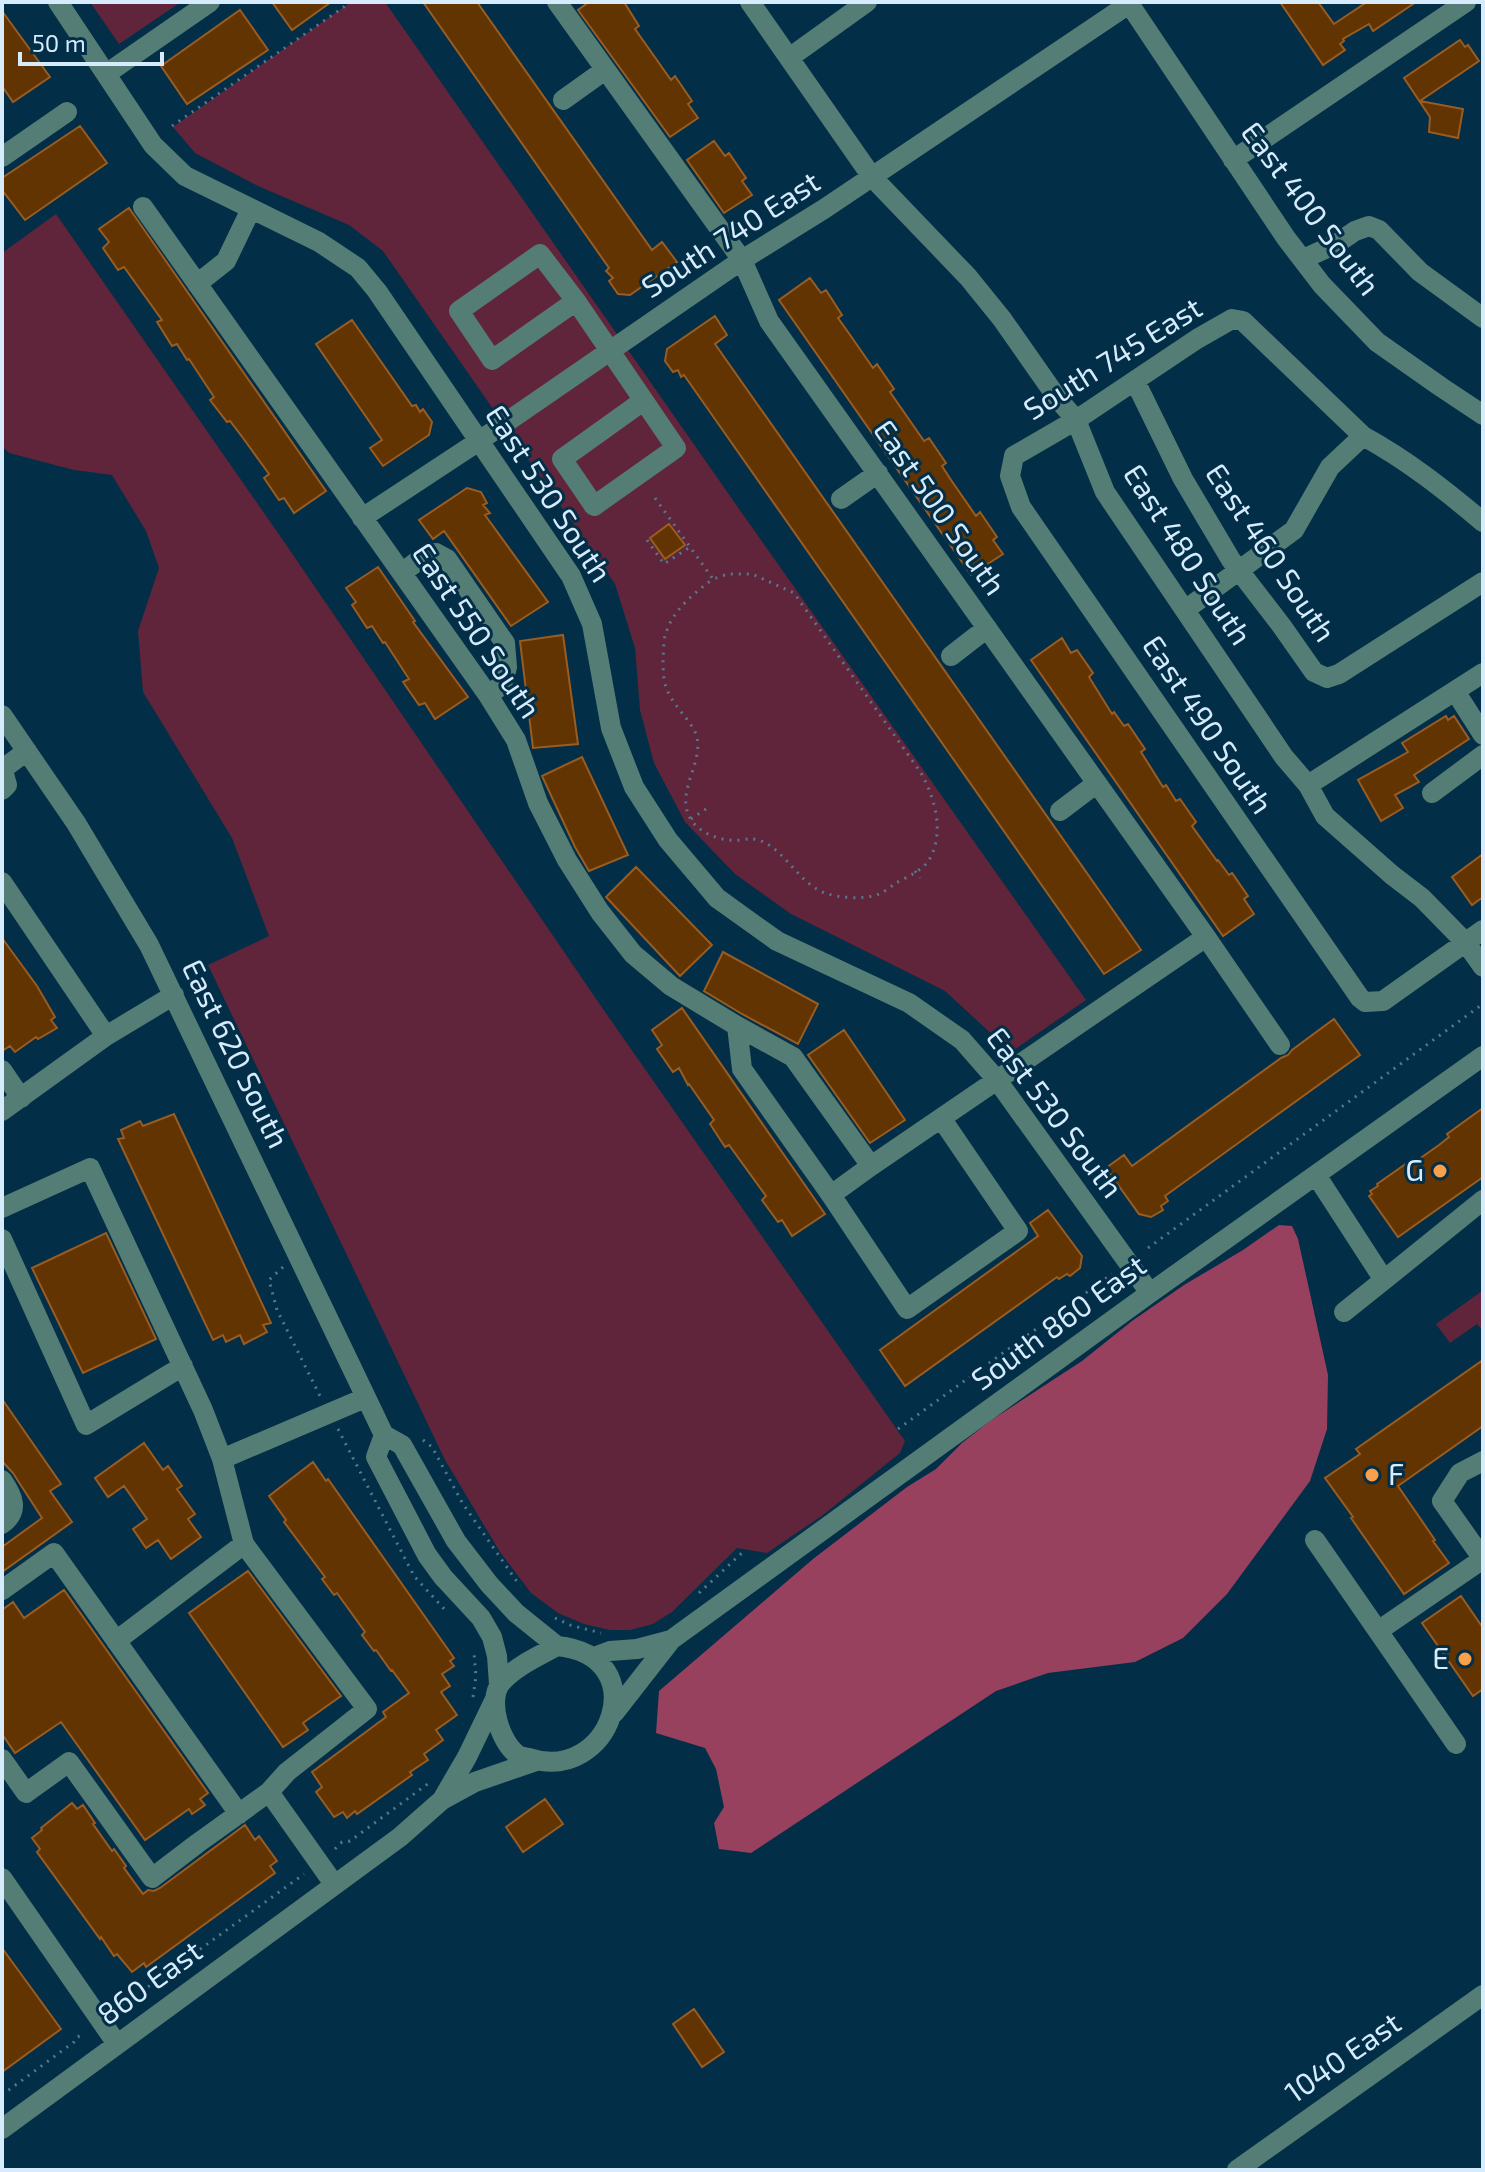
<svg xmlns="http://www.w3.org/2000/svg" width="1485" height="2172" font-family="'Exo 2',sans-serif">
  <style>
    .green { fill: #60253a }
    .forest { fill: #98415f }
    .building { fill: #613402; stroke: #995c21; stroke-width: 2 }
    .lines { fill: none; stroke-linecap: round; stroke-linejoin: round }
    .path { stroke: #56798f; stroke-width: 3; stroke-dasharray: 2 6; stroke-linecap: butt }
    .minor { stroke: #547d75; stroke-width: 20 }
    .poi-dot { fill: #f9a04d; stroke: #022e47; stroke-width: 3 }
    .labels { text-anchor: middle; stroke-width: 6; stroke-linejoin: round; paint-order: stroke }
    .street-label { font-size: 30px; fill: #d6ecfc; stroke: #022e47 }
    .poi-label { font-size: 30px; fill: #d6ecfc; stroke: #022e47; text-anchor: end }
  </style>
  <rect width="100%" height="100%" fill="#022e47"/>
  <!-- green -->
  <path class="green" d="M90,2H181L119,44Z
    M351,2H385L744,516L1086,1000L1011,1052L945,991L791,914L735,874L685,822L654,763L640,710L635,648L615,584L383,251L349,225L258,186L195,153L173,127Z
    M56,214L287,546L603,1009L905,1441L900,1453L823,1515L767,1553L737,1548L672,1612L653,1624L630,1630H610L584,1624L558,1613L531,1593L500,1552L445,1460L208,965L269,936L232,838L143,692L138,631L159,568L146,531L112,475L74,470L9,453L2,446V253Z
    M1482,1291L1483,1331L1477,1324L1450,1343L1436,1324Z"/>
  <!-- forest -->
  <path class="forest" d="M1279,1225L1292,1226L1298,1239L1328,1375L1327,1429L1310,1481L1227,1594L1183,1638L1135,1662L1048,1673L996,1691L751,1853L719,1849L714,1823L724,1807L716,1769L705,1748L656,1733L659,1691L813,1559L907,1487L936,1469L962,1443L990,1421L1082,1361L1132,1321L1184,1285L1243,1250Z"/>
  <!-- building -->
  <path class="building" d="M272,2H331L292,30Z
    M423,2H477L652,250L662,242L677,262L630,295L618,294L609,281L613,278L606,271L609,268Z
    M589,2H624L639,26L635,29L671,80L675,76L692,101L688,104L698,118L670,137L578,10Z
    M1280,2H1318L1334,24L1367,2H1416L1373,31L1369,24L1343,39L1344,41L1340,44L1345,50L1323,65Z
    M240,10L268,50L187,104L161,66Z
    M2,11L50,77L13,102L2,86Z
    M1460,40L1465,47L1468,45L1479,61L1420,101L1463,109L1458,138L1429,132L1430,117L1404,78Z
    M80,126L107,163L25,220L2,190V178Z
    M714,141L725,156L729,153L746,178L742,181L752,195L724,213L687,160Z
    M129,208L326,491L294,513L284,498L279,500L264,478L269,474L243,438L230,421L227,422L210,400L214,397L189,359L187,360L177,344L172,346L157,322L162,320L124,267L118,270L103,248L109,242L99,229Z
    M810,278L821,293L826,290L842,315L838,318L848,332L873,368L877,364L894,389L890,392L924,441L929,438L946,463L942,466L951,480L976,516L980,512L997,537L993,540L1003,554L971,575L779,300Z
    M715,316L727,335L715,344L1141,950L1104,974L684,375L681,377L678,370L673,372L665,361L667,349Z
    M352,320L412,406L416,405L420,412L423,409L432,422L429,435L383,466L370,448L382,440L316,344Z
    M467,488L481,492L487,503L483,505L490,513L485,515L548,602L511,626L444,531L433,539L419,520Z
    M669,524L685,545L665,559L650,538Z
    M378,567L415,621L413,622L468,697L435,719L425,703L419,705L403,682L409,679L385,642L383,643L372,626L367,628L352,605L356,602L346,588Z
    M563,635L578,744L533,748L520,641Z
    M1062,638L1071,653L1077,650L1093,673L1089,677L1112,714L1114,712L1124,726L1128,724L1145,749L1141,752L1163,787L1166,785L1176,801L1180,799L1196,822L1192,826L1217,861L1218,860L1229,875L1232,873L1248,896L1244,899L1254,914L1223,936L1031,660Z
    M1446,716L1448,720L1454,716L1469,739L1414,775L1419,782L1395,795L1403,808L1381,821L1358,780L1408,752L1402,743Z
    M582,757L628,855L589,871L575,847L542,776Z
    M1483,854V897L1472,905L1452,877Z
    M636,867L712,945L680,976L606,897Z
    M2,938L37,986L55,1017L51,1020L57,1028L38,1039L36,1037L15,1052L10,1046L2,1051Z
    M723,952L818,1004L798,1044L742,1014L704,991Z
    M682,1008L825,1214L792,1236L782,1220L778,1222L762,1200L766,1196L729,1145L725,1147L710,1124L714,1120L689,1084L688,1085L679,1068L673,1072L657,1049L662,1045L652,1030Z
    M1334,1019L1360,1055L1165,1196L1168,1201L1161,1206L1163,1210L1151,1217L1139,1214L1106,1168L1124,1155L1132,1166L1281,1058L1288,1055L1292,1050Z
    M844,1030L905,1120L870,1143L808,1055Z
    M1483,1108V1177L1398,1237L1369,1196L1372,1194L1370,1191L1378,1186L1377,1184L1410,1161L1412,1164L1439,1145L1449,1137L1447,1134Z
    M174,1114L271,1323L263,1325L267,1332L244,1344L240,1335L226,1342L223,1335L213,1340L118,1139L124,1138L121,1130L140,1121L143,1126Z
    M1048,1210L1082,1256L1080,1268L1070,1276L1067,1274L1059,1279L1057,1277L905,1386L880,1350L1038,1236L1030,1223Z
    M106,1233L156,1339L83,1373L32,1268Z
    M1483,1360V1426L1398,1486L1435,1540L1433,1541L1449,1563L1404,1594L1351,1518L1353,1517L1325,1478L1360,1454L1356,1449Z
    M2,1399L61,1484L50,1491L72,1522L2,1572V1547L42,1518L13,1473L2,1461Z
    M144,1443L163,1470L168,1466L182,1486L177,1489L195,1514L188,1519L201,1537L171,1559L158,1540L146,1548L133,1529L147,1519L124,1486L108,1497L95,1478Z
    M313,1462L326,1481L328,1479L454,1658L450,1661L454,1666L442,1674L450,1686L441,1692L457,1715L436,1730L443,1740L424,1754L428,1760L410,1772L412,1775L357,1814L355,1811L347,1818L343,1812L334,1817L316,1792L322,1787L312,1772L386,1717L383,1712L409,1693L392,1670L391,1671L376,1650L374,1651L362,1635L365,1632L337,1593L334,1595L322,1579L325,1577L284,1522L286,1520L269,1496Z
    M248,1571L341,1696L303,1723L308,1730L283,1747L189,1613Z
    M64,1590L208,1793L200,1799L205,1805L192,1814L189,1809L145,1840L61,1722L15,1753L2,1734V1610L13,1602L24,1618Z
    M1461,1596L1483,1628V1689L1473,1696L1422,1623Z
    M545,1799L563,1824L523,1852L506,1827Z
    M72,1803L77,1809L83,1805L95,1823L93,1824L112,1851L114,1849L126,1866L124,1868L143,1894L148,1890L154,1891L160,1888L245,1825L255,1840L259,1836L277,1861L270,1866L275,1873L146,1967L144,1963L132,1972L117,1954L114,1956L101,1937L100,1939L37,1852L40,1849L32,1838L42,1830L41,1828Z
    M2,1948L61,2029L2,2072Z
    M694,2009L724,2052L702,2067L673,2024Z"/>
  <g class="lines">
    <!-- path -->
    <path class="path" d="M172,126L351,2
      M655,498L713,579C694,593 673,610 666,633C663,640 664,650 663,657C663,666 663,679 666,687C671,702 685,715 693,728C711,758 671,791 692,821C702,835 724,842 741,840C748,839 752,838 759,840C786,850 798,883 825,893C839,898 864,900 879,894C884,892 890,888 894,884C905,878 922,871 929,860C945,833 935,798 921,773L794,593L752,574H728L713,579
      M647,540L664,564L690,547
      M691,819L709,807
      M915,871L920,878
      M1148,1248L1480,1006L1483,1007
      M283,1267L269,1280L277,1310L321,1398
      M338,1429L414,1576L446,1611
      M898,1429L1112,1274
      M423,1440L432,1447L463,1504L520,1586
      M699,1593L743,1552
      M555,1618L570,1625L601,1633
      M473,1697L476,1676L474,1653
      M335,1849L342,1842L350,1841L429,1783
      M116,2010L128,1999L134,1997L304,1874
      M2,2095L74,2042L77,2037L85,2034"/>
    <!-- minor -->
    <path class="minor" d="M58,2L153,145L185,176L319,242L358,268L377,291L571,576L592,624L611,728L634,787L668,840L717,898L777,941L909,1003L962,1040L997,1080L1150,1293
      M557,2L742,260L769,321L1206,937L1280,1045
      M750,2L872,177L968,277L1002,319L1058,399L1076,420L1105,492L1284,757L1308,785L1325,816L1392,875L1422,898L1466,943L1483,967
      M1128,2L1286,238L1322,285L1377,342L1441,387L1483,415
      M789,58L867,2
      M106,74L210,2
      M563,100L605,70
      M2,157L67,112
      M1233,160L1466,2
      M143,207L488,695L516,740L538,803L567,860L600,912L633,954L671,986L737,1026L793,1057L871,1166
      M1303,259L1336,244L1355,231L1369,226L1379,230L1420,272L1483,318
      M197,284L226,261L251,209
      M576,301L492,360L459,311L540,254L576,301L676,448L594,506L562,459L643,401
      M1135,381L1183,479L1231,560L1281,625L1314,672L1327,678L1339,674L1483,582
      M1363,436L1243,321L1232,319L1197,339L1076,420L1014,456L1010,476L1021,507L1360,998L1365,1002L1383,1001L1483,930
      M841,499L878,473
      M362,518L479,441L742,260L824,209L1132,2
      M402,573L424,556L436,553L447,559L505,643L507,667L502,685L488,695
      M1185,610L1294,530L1330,467L1363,436C1407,460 1445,490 1483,522
      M951,656L987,628
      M1455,691L1483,735
      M2,715L76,823L149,945L384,1435L402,1445L456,1541L489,1584L516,1613L557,1646
      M2,767L7,785L2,790
      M4,768L27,751
      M1308,785L1483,673
      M1432,793L1483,755
      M1060,811L1097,783
      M2,882L106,1036
      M737,1026L742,1069L831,1195L907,1309L1018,1231L941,1118
      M2,1070L21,1098
      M2,1111L106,1036L174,995
      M1316,1175L1384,1280L1483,1200
      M831,1195L871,1166L1206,937
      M2,1208L90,1168L203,1410L222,1459L365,1398
      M2,1239L86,1425L183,1366
      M1344,1312L1384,1280
      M384,1435L376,1457L427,1555L443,1577L481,1618L492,1637L497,1656L499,1684
      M2,1480C13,1496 20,1511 2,1524
      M1315,1540L1378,1631
      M2,1590L54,1553L239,1814
      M116,1641L244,1544
      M557,1646C657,1656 610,1785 529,1758C525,1757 521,1757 518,1755C500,1743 487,1700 501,1683C514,1667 539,1656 557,1646Z
      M594,1657L610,1651L637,1649L671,1640
      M614,1713L671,1640L1150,1293L1483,1056
      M1456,1744L1378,1631L1483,1559L1442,1501L1460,1473L1483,1461
      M2,1759L26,1793L69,1762L152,1878L198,1843L269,1792L287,1772L367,1709L244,1544L222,1459
      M269,1792L334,1884
      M442,1800L475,1782L536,1761
      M2,1878L117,2044
      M2,2129L400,1837L442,1800L467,1757L495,1699
      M1237,2170L1483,1995"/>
  </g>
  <!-- markers -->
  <g class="poi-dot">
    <circle cx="1440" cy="1171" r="8"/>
    <circle cx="1372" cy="1475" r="8"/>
    <circle cx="1465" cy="1659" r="8"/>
  </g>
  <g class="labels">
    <!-- street labels -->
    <g class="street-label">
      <text transform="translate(1310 209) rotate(53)" y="10">East 400 South</text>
      <text transform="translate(731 235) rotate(-33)" y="10">South 740 East</text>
      <text transform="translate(1113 359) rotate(-32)" y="10">South 745 East</text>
      <text transform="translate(548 494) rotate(57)" y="10">East 530 South</text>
      <text transform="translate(939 508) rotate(55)" y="10">East 500 South</text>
      <text transform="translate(1270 553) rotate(56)" y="10">East 460 South</text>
      <text transform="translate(1187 555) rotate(57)" y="10">East 480 South</text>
      <text transform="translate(476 631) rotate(56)" y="10">East 550 South</text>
      <text transform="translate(1207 725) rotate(56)" y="10">East 490 South</text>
      <text transform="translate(235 1054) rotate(64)" y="10">East 620 South</text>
      <text transform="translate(1054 1113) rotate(53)" y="10">East 530 South</text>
      <text transform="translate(1059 1323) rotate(-36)" y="10">South 860 East</text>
      <text transform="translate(150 1983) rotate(-36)" y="10">860 East</text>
      <text transform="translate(1343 2058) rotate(-35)" y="10">1040 East</text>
    </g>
    <!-- poi labels -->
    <g class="poi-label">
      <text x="1424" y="1181">G</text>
      <text x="1388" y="1485" text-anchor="start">F</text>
      <text x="1449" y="1669">E</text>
    </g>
  </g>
  <!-- border -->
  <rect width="1485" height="2172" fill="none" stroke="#d6ecfc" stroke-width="8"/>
  <!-- scale -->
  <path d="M20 52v12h142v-12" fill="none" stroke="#d6ecfc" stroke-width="4"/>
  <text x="32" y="52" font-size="24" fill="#d6ecfc" stroke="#022e47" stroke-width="6" paint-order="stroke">50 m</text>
</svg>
